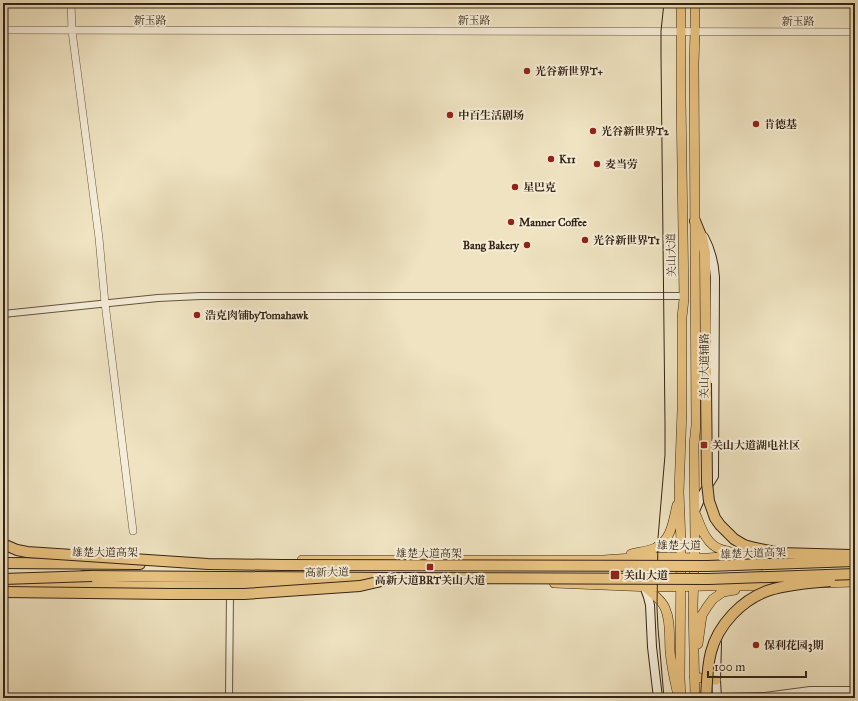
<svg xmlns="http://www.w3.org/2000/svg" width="858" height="701" font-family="'IM FELL Great Primer','Noto Serif SC',serif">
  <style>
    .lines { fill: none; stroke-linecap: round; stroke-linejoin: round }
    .minor-casing { stroke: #645440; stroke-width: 8 }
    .tertiary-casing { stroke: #645440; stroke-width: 8 }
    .secondary-casing { stroke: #352415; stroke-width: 10 }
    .primary-casing { stroke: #352415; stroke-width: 10 }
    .trunk-casing { stroke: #352415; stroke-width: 12 }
    .minor { stroke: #f5edd7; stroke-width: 6 }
    .tertiary { stroke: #f5edd7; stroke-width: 7 }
    .secondary { stroke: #f5edd7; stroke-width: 8 }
    .primary { stroke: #e8c280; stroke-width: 9 }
    .trunk { stroke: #e8c280; stroke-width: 10 }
    .tram { stroke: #352415; stroke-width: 1 }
    .trunk-bridge-casing { stroke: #352415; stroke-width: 12; stroke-linecap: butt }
    .trunk-bridge { stroke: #e8c280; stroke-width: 10 }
    .poi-dot { fill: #8f2418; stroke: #f5edd7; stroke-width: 1.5 }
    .labels { text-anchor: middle; stroke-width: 4; stroke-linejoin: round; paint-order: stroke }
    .street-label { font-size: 11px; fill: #352415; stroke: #f5edd7 }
    .poi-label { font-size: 11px; font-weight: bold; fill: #352415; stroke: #f5edd7; text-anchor: start }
  </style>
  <rect width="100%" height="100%" fill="#efe3c1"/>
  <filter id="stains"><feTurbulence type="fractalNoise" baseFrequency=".005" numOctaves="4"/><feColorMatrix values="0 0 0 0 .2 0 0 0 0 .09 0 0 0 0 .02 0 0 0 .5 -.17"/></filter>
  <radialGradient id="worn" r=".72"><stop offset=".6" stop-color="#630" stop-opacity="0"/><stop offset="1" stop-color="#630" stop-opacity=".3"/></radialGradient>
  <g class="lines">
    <defs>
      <path id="minor" d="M3,314L158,298L200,296H684
        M717,697L765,696L810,690H855
        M229,698L230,592"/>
      <path id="tertiary" d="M71,3L72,31L99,238L105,303L133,531
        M3,30L855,32"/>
      <path id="secondary" d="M695,511L702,495L714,476L715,277C714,262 711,250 704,237
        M644,586L648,597L650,605L652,647L658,698
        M717,643L716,680L717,698"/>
      <path id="primary" d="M695,3V32L694,64L696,425L694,445L695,540L693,605L695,698
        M696,515C701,527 706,544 720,549C725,551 731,552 736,553
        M631,554C639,552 648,551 655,548C672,540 673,521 677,505
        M302,560H603L647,557L708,558L749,555L783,557
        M3,583L134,586H230L324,584
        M554,583L651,587L708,586H752L779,585
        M822,583L855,582
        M644,586C652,593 661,599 665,608C671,621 669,637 670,651C671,665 674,678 677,691
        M698,644L702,615L707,607L713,599L723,592L735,590
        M694,677L716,680
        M681,698L680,678L681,542L679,492L682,410V317L684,299L681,99V3"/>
      <path id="trunk" d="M695,221L702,238L705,253L706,383
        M3,563L140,564
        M83,576L387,578"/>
    </defs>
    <!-- minor casing -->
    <use href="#minor" class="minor-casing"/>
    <!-- tertiary casing -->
    <use href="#tertiary" class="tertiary-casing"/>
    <!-- secondary casing -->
    <use href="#secondary" class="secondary-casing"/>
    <!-- primary casing -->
    <use href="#primary" class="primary-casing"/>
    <!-- trunk casing -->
    <use href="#trunk" class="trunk-casing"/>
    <!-- minor -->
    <use href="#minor" class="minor"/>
    <!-- tertiary -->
    <use href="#tertiary" class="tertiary"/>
    <!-- secondary -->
    <use href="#secondary" class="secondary"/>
    <!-- primary -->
    <use href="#primary" class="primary"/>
    <!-- trunk -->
    <use href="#trunk" class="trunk"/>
    <!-- tram -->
    <path class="tram" d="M664,3L661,31V55L665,424V455L658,538L657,608L658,628L664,698"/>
    <defs>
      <path id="trunk-bridge" d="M706,383L707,483L709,501L715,518L720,525L734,539L744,545L755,548L780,553L851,555
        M3,544L17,550L27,552L208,564L282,565L708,566L855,561
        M3,579L92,576
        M3,592L171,594H244L360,586L395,578L709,579L855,574
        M706,698C707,683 707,667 711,652C718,625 742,599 770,590C789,584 810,583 830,581"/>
    </defs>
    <!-- trunk-bridge casing -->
    <use href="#trunk-bridge" class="trunk-bridge-casing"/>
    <!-- trunk-bridge -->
    <use href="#trunk-bridge" class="trunk-bridge"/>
  </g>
  <!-- markers -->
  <g class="poi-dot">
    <circle cx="527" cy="71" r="4"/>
    <circle cx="450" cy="115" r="4"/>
    <circle cx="756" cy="124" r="4"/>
    <circle cx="593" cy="131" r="4"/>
    <circle cx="551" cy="159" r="4"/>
    <circle cx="597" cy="164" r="4"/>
    <circle cx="515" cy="187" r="4"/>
    <circle cx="511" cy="222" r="4"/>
    <circle cx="585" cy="240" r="4"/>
    <circle cx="527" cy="245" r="4"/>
    <circle cx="197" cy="315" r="4"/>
    <rect x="700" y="441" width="8" height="8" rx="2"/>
    <rect x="426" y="563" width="8" height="8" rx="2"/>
    <rect x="610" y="570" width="10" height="10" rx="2"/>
    <circle cx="756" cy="645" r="4"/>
  </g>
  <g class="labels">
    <!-- street labels -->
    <g class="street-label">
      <text x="150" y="24">新玉路</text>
      <text x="474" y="24">新玉路</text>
      <text x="798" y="25">新玉路</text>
      <text transform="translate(671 255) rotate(-91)" y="4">关山大道</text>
      <text transform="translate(704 366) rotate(-90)" y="4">关山大道辅路</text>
      <text x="679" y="549">雄楚大道</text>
      <text x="105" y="556">雄楚大道高架</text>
      <text x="429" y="557">雄楚大道高架</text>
      <text transform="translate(753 553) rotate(-2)" y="4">雄楚大道高架</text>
      <text transform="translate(327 572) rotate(-1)" y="4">高新大道</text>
    </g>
    <!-- poi labels -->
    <g class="poi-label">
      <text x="535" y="75">光谷新世界T+</text>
      <text x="458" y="119">中百生活剧场</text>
      <text x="764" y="128">肯德基</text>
      <text x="601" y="135">光谷新世界T2</text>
      <text x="559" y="163">K11</text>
      <text x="605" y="168">麦当劳</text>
      <text x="523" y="191">星巴克</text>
      <text x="519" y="226">Manner Coffee</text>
      <text x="593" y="244">光谷新世界T1</text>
      <text x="519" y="249" text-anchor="end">Bang Bakery</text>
      <text x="205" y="319">浩克肉铺byTomahawk</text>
      <text x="712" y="449">关山大道湖电社区</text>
      <text x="624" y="579">关山大道</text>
      <text x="430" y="584" text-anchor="middle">高新大道BRT关山大道</text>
      <text x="764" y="649">保利花园3期</text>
    </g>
  </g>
  <!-- margin -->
  <rect width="858" height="701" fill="none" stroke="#efe3c1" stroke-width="16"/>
  <rect x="4" y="4" width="850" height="693" fill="none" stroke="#352415" stroke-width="2"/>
  <rect x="8" y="8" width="842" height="685" fill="none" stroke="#352415"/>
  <!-- scale -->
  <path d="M708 671v6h98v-6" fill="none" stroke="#352415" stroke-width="2"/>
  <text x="714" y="671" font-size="12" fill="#352415" stroke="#f5edd7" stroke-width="3" paint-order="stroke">100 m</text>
  <rect width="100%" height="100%" filter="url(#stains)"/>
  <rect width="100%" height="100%" fill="url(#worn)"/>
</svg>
